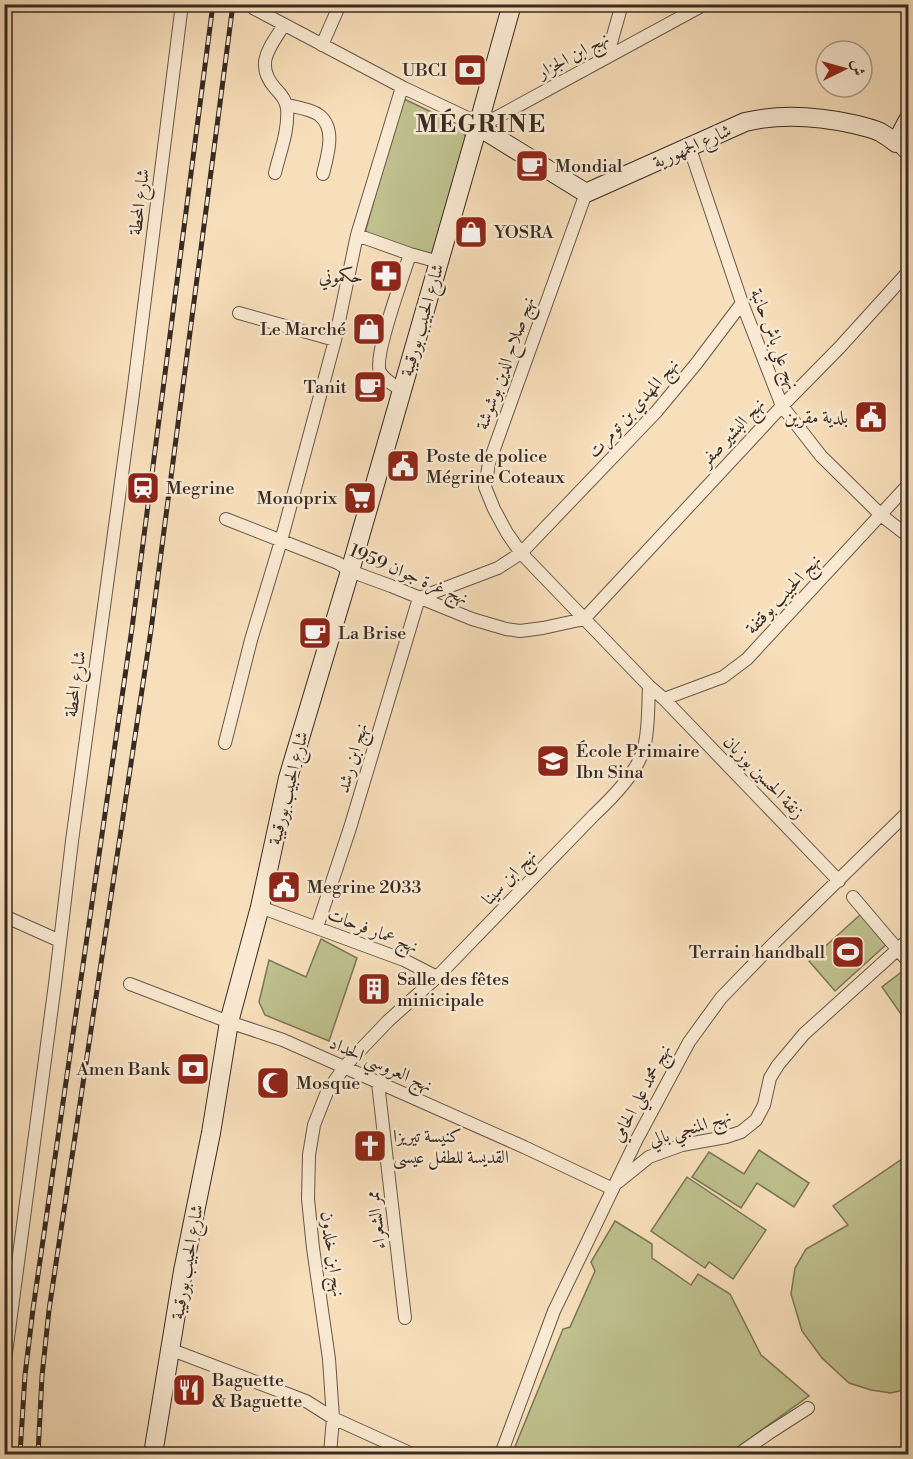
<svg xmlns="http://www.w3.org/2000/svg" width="913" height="1459" font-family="'Libre Bodoni',Amiri,serif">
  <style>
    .green { fill: #bfc18e; stroke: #7a7659; stroke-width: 1.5 }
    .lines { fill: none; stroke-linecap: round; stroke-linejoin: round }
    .street-casing { stroke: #66584a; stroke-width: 14 }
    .secondary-casing { stroke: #362b24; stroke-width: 20 }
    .street { stroke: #faead3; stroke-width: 12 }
    .secondary { stroke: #faead3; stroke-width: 18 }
    .rail-casing { stroke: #362b24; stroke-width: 5 }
    .rail { stroke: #faead3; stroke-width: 3; stroke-dasharray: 9; stroke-linecap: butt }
    .labels { text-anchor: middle; stroke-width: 5; stroke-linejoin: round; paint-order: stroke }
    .street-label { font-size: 18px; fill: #362b24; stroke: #faead3 }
    .poi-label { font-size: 18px; fill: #362b24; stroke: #faead3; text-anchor: start }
    .district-label { font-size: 24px; font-weight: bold; letter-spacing: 1.5px; fill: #362b24; stroke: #faead3 }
  </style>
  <rect width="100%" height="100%" fill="#f8dfbb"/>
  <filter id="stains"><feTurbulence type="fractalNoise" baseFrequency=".00333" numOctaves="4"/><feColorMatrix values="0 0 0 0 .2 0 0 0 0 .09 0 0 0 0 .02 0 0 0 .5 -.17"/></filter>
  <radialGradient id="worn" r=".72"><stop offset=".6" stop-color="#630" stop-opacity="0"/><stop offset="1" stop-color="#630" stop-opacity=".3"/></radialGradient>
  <!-- green -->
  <path class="green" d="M402,98L461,126L468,144L435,254L363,240Z
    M861,914L888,943L835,991L809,961Z
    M321,939L357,958L329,1041L265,1015L259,1002L269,960L306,977Z
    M908,967V1024L882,987Z
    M759,1150L809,1183L794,1207L757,1183L741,1208L692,1177L709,1152L744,1174Z
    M908,1155V1389L891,1393L871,1390L849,1383L822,1358L802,1331L791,1294L795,1268L806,1249L848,1225L833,1206Z
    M687,1177L766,1230L733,1279L709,1262L705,1268L651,1231Z
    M615,1221L652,1244V1258L691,1285L698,1274L730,1294L761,1355L809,1396L728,1454H512L563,1329L570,1327L595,1271L591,1262Z"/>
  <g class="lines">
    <defs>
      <path id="street" d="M253,8L404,88L472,120
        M322,45L340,4
        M607,57L622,4
        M287,105C296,107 311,109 319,115C337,129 327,156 323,174
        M490,121L705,4
        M896,143L908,155
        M689,146L742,303L782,406L821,456L881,515L908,536
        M275,173C280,152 289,130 287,108C286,101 280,93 275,88C254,64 270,47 284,25
        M586,193L489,463L485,487L494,509L507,533L521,553L649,686L664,699L839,881
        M357,235L410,254L439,262
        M239,313L335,340
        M401,390C394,385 384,380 380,372C373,355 404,275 410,254
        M226,519L338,563L350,571L391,586L472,619L506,629L520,631L543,628L584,619L782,406L840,347L908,272
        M664,699L723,677L747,659L908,485
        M225,743L251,640L281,541L335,340L357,235L402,87
        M853,897L898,950L908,961
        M260,907L404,960L437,977
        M4,916L60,941
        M317,927L350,828L419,598L498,568L521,553L656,412L696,364L742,303
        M130,984L229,1022L283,1040L524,1147L613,1189
        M378,1083L405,1318
        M618,1182L649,1157L682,1145L726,1137L741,1132L756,1120L764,1105L770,1078L778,1065L804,1034L908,940
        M172,1350L306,1401L333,1418L412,1454
        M4,1368L55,984L72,841L133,394L182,4
        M330,1454L333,1418L329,1359L313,1248L308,1199L309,1155L314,1125L327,1092L345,1066L388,1021L437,977L594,815C612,798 637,773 644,748C649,728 648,706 649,686
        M501,1454L554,1311L636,1141L689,1042L721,998L774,943L908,812
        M739,1454L769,1433L808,1408"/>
      <path id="secondary" d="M481,115L512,4
        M487,132L586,193L745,122C782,113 817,116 853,124C862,126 871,128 880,132C885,135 891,139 896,143L908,120
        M153,1454L183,1271L211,1133L229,1022L260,907L288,778L350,571L476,133"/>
    </defs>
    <!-- street casing -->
    <use href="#street" class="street-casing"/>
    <!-- secondary casing -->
    <use href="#secondary" class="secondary-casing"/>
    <!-- street -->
    <use href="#street" class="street"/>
    <!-- secondary -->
    <use href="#secondary" class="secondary"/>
    <defs>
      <path id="rail" d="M20,1454L25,1375L33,1309L132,628L213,4
        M38,1454L42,1376L49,1310L151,630L233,4"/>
    </defs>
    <!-- rail casing -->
    <use href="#rail" class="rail-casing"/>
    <!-- rail -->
    <use href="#rail" class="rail"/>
  </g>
  <!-- icons -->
  <defs>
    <symbol id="bank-square" viewBox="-11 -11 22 22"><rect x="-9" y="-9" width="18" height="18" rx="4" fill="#8f2418" stroke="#faead3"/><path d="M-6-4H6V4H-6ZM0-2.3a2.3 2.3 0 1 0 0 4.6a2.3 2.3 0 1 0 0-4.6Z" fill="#fff"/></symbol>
    <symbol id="cafe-square" viewBox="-11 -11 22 22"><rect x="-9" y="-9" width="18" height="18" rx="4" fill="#8f2418" stroke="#faead3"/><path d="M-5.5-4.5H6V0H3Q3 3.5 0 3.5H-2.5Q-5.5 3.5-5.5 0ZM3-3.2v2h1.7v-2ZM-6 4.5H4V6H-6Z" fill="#fff"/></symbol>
    <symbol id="shop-square" viewBox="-11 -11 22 22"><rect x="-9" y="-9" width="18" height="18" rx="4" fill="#8f2418" stroke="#faead3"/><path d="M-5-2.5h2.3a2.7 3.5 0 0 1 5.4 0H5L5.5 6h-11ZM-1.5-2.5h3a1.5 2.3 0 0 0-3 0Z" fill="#fff"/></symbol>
    <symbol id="pharmacy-square" viewBox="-11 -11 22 22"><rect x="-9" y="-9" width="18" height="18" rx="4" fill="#8f2418" stroke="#faead3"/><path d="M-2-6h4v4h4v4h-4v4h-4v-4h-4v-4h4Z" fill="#fff"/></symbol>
    <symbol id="civic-square" viewBox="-11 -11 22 22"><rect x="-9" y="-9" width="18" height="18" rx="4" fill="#8f2418" stroke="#faead3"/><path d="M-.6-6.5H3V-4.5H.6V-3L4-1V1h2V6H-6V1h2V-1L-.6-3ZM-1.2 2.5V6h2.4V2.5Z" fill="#fff"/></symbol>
    <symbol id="station-square" viewBox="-11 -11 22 22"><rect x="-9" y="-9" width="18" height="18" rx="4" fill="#8f2418" stroke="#faead3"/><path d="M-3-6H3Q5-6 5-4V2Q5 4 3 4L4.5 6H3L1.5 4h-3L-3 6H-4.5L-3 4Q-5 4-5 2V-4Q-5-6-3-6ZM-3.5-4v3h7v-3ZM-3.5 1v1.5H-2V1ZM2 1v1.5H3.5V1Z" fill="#fff"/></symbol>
    <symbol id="supermarket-square" viewBox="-11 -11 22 22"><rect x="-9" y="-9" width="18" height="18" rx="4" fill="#8f2418" stroke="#faead3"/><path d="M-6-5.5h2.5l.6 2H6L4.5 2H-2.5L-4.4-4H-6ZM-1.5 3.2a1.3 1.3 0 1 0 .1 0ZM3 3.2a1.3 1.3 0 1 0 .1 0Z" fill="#fff"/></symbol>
    <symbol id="school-square" viewBox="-11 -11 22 22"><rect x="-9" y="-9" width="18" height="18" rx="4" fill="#8f2418" stroke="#faead3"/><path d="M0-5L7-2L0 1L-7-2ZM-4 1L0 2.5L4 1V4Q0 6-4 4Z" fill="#fff"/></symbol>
    <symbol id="stadium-square" viewBox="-11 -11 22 22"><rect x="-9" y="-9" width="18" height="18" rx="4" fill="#8f2418" stroke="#faead3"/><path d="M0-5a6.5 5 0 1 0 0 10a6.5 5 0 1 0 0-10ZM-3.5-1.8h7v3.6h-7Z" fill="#fff"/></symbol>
    <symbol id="building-square" viewBox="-11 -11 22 22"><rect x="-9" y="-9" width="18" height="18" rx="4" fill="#8f2418" stroke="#faead3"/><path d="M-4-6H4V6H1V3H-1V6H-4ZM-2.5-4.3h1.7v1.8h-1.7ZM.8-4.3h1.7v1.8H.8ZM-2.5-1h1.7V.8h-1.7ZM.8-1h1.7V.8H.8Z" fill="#fff"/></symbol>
    <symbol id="mosque-square" viewBox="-11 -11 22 22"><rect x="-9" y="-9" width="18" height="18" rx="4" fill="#8f2418" stroke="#faead3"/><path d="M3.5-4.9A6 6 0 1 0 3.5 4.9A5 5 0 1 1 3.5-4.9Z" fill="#fff"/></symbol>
    <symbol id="church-square" viewBox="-11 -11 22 22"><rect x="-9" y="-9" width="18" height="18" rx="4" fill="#8f2418" stroke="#faead3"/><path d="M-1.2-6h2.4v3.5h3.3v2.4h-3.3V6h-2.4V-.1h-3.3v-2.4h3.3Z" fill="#fff"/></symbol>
    <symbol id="restaurant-square" viewBox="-11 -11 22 22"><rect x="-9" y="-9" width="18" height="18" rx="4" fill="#8f2418" stroke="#faead3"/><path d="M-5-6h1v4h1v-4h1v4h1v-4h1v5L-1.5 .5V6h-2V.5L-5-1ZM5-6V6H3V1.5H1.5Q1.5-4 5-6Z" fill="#fff"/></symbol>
  </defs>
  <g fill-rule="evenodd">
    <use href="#bank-square" x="451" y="51" width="38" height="38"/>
    <use href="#cafe-square" x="513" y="147" width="38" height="38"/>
    <use href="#shop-square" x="452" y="213" width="38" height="38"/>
    <use href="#pharmacy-square" x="367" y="257" width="38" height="38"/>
    <use href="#shop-square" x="350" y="310" width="38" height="38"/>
    <use href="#cafe-square" x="351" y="368" width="38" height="38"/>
    <use href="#civic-square" x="852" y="398" width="38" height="38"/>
    <use href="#civic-square" x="384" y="447" width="38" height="38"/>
    <use href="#station-square" x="124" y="469" width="38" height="38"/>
    <use href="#supermarket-square" x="341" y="479" width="38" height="38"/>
    <use href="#cafe-square" x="296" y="614" width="38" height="38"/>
    <use href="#school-square" x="534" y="742" width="38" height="38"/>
    <use href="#civic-square" x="265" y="868" width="38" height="38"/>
    <use href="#stadium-square" x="829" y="933" width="38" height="38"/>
    <use href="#building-square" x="355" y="970" width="38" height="38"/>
    <use href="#bank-square" x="174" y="1050" width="38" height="38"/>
    <use href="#mosque-square" x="254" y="1064" width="38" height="38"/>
    <use href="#church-square" x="351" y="1127" width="38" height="38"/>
    <use href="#restaurant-square" x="170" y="1371" width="38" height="38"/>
  </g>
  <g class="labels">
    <!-- street labels -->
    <g class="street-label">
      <text transform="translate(573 55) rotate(-28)" y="6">نهج ابن الجزار</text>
      <text transform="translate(692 146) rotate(-24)" y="6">شارع الجمهورية</text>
      <text transform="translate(139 202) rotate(-83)" y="6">شارع المحطة</text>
      <text transform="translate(422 320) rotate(-74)" y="6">شارع الحبيب بورقيبة</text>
      <text transform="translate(775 339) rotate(69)" y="6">نهج علي باش حانبة</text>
      <text transform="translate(505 363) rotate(-70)" y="6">نهج صلاح الدين بوشوشة</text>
      <text transform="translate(633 408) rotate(-48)" y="6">نهج المهدي بن تومرت</text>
      <text transform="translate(732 432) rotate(-47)" y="6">نهج البشير صفر</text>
      <text transform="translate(409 574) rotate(23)" y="6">نهج غرة جوان 1959</text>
      <text transform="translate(783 594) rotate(-47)" y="6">نهج الحبيب بوقتفة</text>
      <text transform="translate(75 684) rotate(-82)" y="6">شارع المحطة</text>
      <text transform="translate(352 758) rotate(-74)" y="6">نهج ابن رشد</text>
      <text transform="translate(764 777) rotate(46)" y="6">زنقة الحسين بوزيان</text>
      <text transform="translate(288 788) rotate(-76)" y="6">شارع الحبيب بورقيبة</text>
      <text transform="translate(509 877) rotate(-46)" y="6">نهج ابن سينا</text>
      <text transform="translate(373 930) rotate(21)" y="6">نهج عمار فرحات</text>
      <text transform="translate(381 1064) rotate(24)" y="6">نهج العروسي الحداد</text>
      <text transform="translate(641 1093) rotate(-62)" y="6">نهج محمد علي الحامي</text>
      <text transform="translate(690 1128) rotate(-17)" y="6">نهج المنجي بالي</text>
      <text transform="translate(376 1220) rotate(-97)" y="6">ممر الشعراء</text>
      <text transform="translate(333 1254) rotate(82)" y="6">نهج ابن خلدون</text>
      <text transform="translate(187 1262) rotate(-80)" y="6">شارع الحبيب بورقيبة</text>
    </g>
    <!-- poi labels -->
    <g class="poi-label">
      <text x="447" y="76" text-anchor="end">UBCI</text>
      <text x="555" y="172">Mondial</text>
      <text x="494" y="238">YOSRA</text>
      <text x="363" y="282" text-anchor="end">حكموني</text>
      <text x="346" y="335" text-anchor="end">Le Marché</text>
      <text x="347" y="393" text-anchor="end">Tanit</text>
      <text x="848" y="423" text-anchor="end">بلدية مقرين</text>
      <text x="426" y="462">Poste de police<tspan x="426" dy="21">Mégrine Coteaux</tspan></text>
      <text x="166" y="494">Megrine</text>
      <text x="337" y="504" text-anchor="end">Monoprix</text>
      <text x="338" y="639">La Brise</text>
      <text x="576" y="757">École Primaire<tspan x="576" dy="21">Ibn Sina</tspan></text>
      <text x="307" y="893">Megrine 2033</text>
      <text x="825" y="958" text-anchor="end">Terrain handball</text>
      <text x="397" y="985">Salle des fêtes<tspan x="397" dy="21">minicipale</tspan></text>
      <text x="170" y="1075" text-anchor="end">Amen Bank</text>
      <text x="296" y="1089">Mosque</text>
      <text x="393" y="1142">كنيسة تيريزا<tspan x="393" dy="21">القديسة للطفل عيسى</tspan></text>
      <text x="212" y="1386">Baguette<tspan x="212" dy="21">&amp; Baguette</tspan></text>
    </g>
    <!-- district labels -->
    <g class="district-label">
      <text x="481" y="132">MÉGRINE</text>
    </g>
  </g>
  <!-- margin -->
  <rect width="913" height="1459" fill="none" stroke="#f8dfbb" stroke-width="24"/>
  <rect x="6" y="6" width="901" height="1447" fill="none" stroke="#362b24" stroke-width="3"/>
  <rect x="12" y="12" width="889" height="1435" fill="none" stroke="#362b24" stroke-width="1.5"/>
  <!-- north arrow -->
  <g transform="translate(844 69) rotate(85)"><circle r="28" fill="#faead3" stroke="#ac9e8d" stroke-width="1.5"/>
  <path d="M0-4.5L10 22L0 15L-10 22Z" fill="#8f2418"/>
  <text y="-9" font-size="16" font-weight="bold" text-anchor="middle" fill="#362b24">ش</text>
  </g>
  <rect width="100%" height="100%" filter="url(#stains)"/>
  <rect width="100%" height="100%" fill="url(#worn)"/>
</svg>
